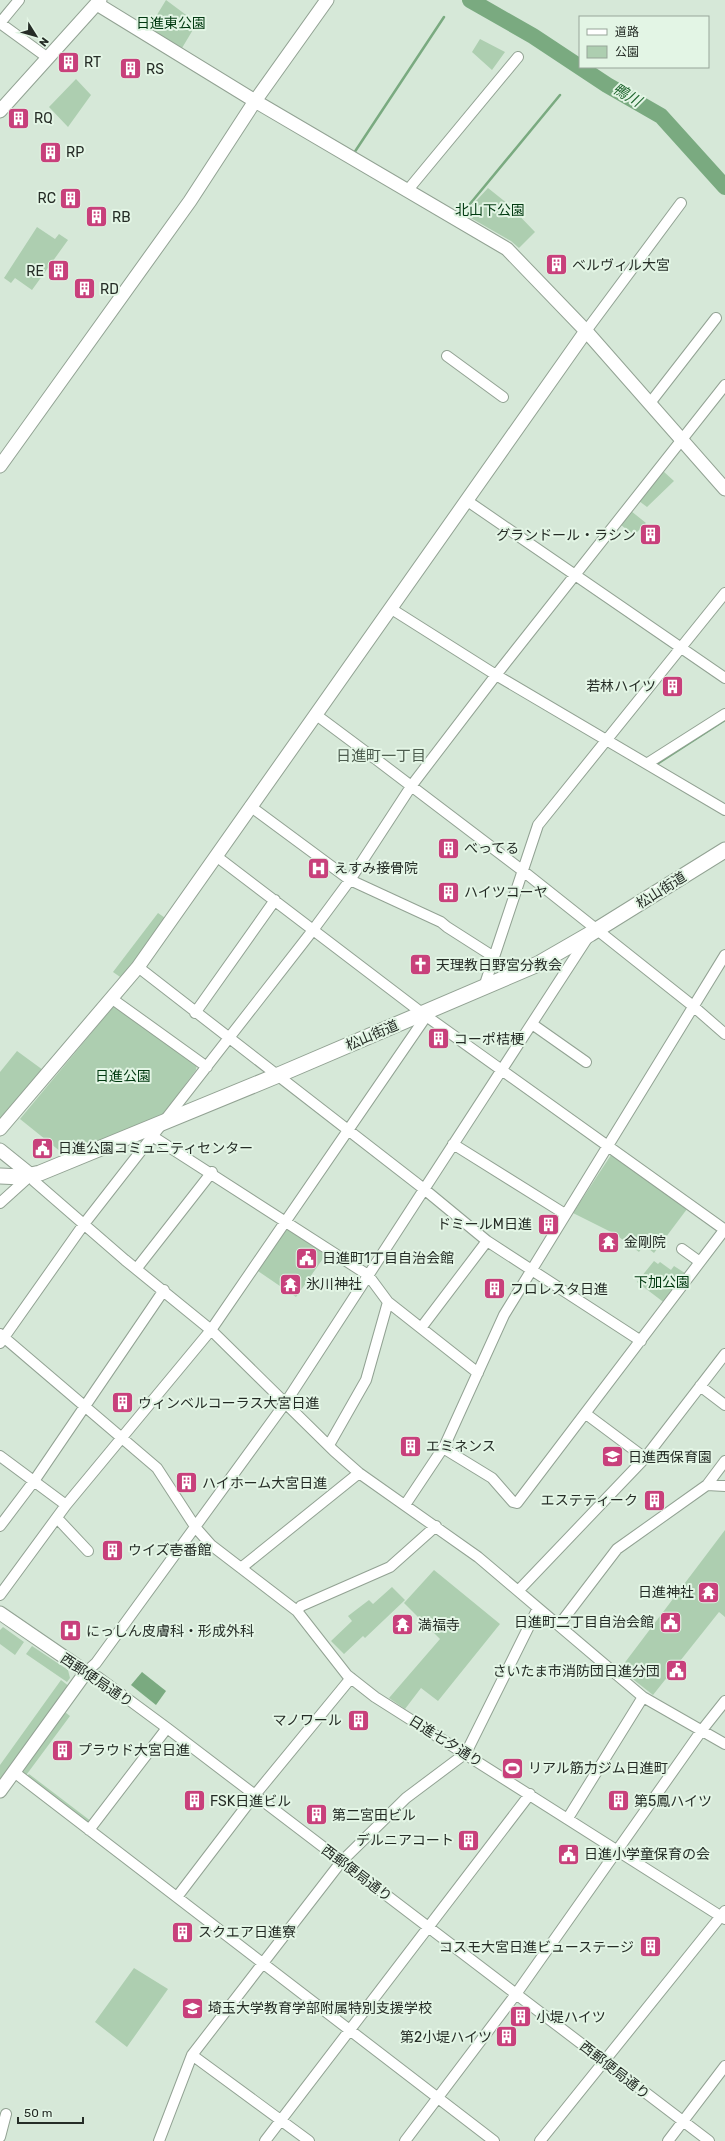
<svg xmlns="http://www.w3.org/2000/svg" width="725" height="2141" font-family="Rubik,'Noto Sans JP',sans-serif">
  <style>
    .green { fill: #adceb0 }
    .water { fill: #7aaa80 }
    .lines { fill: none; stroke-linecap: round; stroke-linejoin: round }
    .stream { stroke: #7aaa80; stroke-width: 2.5 }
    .river { stroke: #7aaa80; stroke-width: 16 }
    .minor-casing { stroke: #92a293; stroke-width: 12 }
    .tertiary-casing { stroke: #92a293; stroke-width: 15 }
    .secondary-casing { stroke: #92a293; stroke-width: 17 }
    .minor { stroke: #fff; stroke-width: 10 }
    .tertiary { stroke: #fff; stroke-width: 13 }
    .secondary { stroke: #fff; stroke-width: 15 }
    .labels { text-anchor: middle; stroke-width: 4; stroke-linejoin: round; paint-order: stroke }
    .park-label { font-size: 14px; fill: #003910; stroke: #e3f5e5 }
    .poi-label { font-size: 14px; fill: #252c26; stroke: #e3f5e5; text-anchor: start }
    .street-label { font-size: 14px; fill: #252c26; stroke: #e3f5e5 }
    .water-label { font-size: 15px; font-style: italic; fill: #226731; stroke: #e3f5e5 }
    .neighbourhood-label { font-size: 15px; fill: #4d5c4e; stroke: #e3f5e5 }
  </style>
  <rect width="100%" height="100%" fill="#d6e8d8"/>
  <!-- green -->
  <path class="green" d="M166,0L197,23L182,48L149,28Z
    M480,39L505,52L492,70L472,52Z
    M76,79L91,95L68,127L49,107Z
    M488,188L508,204L535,232L519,248L511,241L464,214Z
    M37,227L55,239L59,234L68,240L32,290L15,278L11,283L4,278Z
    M663,471L674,481L647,507L639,501Z
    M631,511L646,523L634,535L621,525Z
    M158,913L168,920L123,979L113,972Z
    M116,1006L197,1064L196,1070L161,1117L66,1156L20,1119L113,1007Z
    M17,1051L43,1070L4,1117L0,1118V1072Z
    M611,1155L687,1209L654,1253L644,1245L639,1252L615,1234L573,1213Z
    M287,1222L329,1250L296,1297L255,1269Z
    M654,1261L658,1264L660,1262L671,1270L674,1266L688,1275L666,1304L637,1282Z
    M725,1530V1617L719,1612L653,1695L620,1669Z
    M434,1570L500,1624L438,1701L421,1688L405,1709L389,1698L440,1639L404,1603Z
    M392,1587L405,1600L365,1638L363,1636L344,1654L331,1641L352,1621L348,1616L369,1600L373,1604Z
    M3,1627L24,1642L15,1655L0,1644V1630Z
    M32,1646L68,1670L70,1678L67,1682L26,1654Z
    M61,1680L70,1687L0,1784V1765Z
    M61,1709L70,1716L24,1778L15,1772Z
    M29,1774L92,1822L88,1827L25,1779Z
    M134,1968L168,1989L127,2047L95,2022Z"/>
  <!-- water -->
  <path class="water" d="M142,1672L166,1691L156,1705L131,1685Z"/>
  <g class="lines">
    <!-- stream -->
    <path class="stream" d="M354,153L444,17
      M460,216L560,95
      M657,764L725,720"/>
    <!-- river -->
    <path class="river" d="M470,0L533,36L607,85L661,116L725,187"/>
    <defs>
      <path id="minor" d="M0,23L48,58
        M0,23L19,0
        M407,191L518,57
        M586,331L681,203
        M447,356L503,397
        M650,403L716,318
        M466,500L725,678
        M390,608L496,675L725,810
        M315,714L374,758
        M377,760L523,871L693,1006L725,1034
        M648,763L725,714
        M250,806L350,880L441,922L447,927L494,957
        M216,856L422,1013L725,1230
        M588,937L286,1402L96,1663L86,1672L98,1677L167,1728L709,2141
        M138,967L424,1189L487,1241L641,1341
        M484,987L538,825L725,593
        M111,998L207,1067
        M195,1013L275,900
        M532,1024L586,1062
        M152,1136L368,1275L388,1302L478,1373
        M453,1144L565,1214
        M0,1203L31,1175L34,1181L125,1260L211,1330L334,1451L359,1473L478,1557L643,1697L725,1744
        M682,1249L700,1262
        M137,1268L212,1172
        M421,1328L487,1241
        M0,1334L157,1468L196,1528L211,1545L297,1611L347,1675L375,1697L725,1919
        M0,1343L84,1224L313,930L350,880L412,785L496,675L725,385
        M700,1386L725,1405
        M586,1414L645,1458
        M329,1445L366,1380L388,1302
        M443,1448L492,1478L513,1502L517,1503L725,1229
        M0,1456L66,1505
        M707,1485L725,1486
        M405,1505L445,1445L504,1315L725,955
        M57,1518L88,1551
        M0,1526L34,1481L164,1290
        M241,1568L359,1473
        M519,1590L645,1458L725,1354
        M0,1595L66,1505L211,1330L423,1021L422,1013
        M297,1611L301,1606L390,1567L436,1526
        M559,1625L617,1549L707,1485L725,1461
        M14,1772L494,2141
        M568,1818L643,1697
        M89,1830L167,1728
        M177,1897L254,1796L351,1678
        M192,2055L309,2141
        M0,2137L6,2114
        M159,2141L192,2055L341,1862L406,1798L466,1753L538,1608
        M265,2141L530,1794
        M405,2141L516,1994L702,1730L725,1701
        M540,2141L725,1911
        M668,2141L725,2066"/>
      <path id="tertiary" d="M0,111L100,0
        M586,331L725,489
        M0,466L190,201L255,101L327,0
        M0,1129L138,967L586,331L507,249L255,101L97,4
        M0,1150L31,1175
        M0,1613L86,1672L0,1791"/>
      <path id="secondary" d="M0,1176L22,1177L40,1173L276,1076L538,964L590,934L725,850"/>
    </defs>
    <!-- minor casing -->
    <use href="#minor" class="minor-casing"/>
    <!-- tertiary casing -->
    <use href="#tertiary" class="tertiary-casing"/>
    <!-- secondary casing -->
    <use href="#secondary" class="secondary-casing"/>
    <!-- minor -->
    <use href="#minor" class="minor"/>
    <!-- tertiary -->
    <use href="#tertiary" class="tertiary"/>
    <!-- secondary -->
    <use href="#secondary" class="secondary"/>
  </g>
  <!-- icons -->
  <defs>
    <symbol id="building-square" viewBox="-11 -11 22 22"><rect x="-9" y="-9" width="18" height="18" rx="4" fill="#c8407b" stroke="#e3f5e5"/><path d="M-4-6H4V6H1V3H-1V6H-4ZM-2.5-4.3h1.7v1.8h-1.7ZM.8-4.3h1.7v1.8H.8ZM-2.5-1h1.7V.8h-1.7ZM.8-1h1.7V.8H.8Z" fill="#fff"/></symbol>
    <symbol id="hospital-square" viewBox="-11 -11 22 22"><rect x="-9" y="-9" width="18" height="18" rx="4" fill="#c8407b" stroke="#e3f5e5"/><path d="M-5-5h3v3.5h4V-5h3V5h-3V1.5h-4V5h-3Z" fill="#fff"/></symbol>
    <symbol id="church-square" viewBox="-11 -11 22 22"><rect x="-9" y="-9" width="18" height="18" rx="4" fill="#c8407b" stroke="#e3f5e5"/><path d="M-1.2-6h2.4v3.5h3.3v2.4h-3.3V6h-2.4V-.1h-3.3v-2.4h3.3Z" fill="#fff"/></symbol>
    <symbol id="civic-square" viewBox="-11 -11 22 22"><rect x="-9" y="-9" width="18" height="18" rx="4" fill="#c8407b" stroke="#e3f5e5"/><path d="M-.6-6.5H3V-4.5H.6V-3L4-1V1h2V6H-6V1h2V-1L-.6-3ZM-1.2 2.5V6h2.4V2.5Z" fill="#fff"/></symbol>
    <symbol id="temple-square" viewBox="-11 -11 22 22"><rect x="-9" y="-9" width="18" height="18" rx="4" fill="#c8407b" stroke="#e3f5e5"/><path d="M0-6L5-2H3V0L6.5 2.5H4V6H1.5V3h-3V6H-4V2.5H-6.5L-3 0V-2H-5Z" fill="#fff"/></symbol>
    <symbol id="school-square" viewBox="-11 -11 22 22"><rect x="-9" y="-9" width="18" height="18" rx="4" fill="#c8407b" stroke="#e3f5e5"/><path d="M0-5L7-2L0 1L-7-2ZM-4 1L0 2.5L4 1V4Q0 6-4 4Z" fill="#fff"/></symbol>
    <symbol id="stadium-square" viewBox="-11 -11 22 22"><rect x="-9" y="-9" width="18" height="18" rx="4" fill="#c8407b" stroke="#e3f5e5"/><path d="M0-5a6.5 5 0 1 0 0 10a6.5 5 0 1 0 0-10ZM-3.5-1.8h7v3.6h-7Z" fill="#fff"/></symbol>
  </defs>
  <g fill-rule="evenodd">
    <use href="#building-square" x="56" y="50" width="25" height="25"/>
    <use href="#building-square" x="118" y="56" width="25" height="25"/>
    <use href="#building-square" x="6" y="106" width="25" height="25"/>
    <use href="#building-square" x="38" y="140" width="25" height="25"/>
    <use href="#building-square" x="58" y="186" width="25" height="25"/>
    <use href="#building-square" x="84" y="204" width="25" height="25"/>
    <use href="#building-square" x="544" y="252" width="25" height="25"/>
    <use href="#building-square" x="46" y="258" width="25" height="25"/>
    <use href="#building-square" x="72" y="276" width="25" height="25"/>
    <use href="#building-square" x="638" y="522" width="25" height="25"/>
    <use href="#building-square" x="660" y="674" width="25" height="25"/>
    <use href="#building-square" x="436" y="836" width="25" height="25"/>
    <use href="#hospital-square" x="306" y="856" width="25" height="25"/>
    <use href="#building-square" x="436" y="880" width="25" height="25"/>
    <use href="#church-square" x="408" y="952" width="25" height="25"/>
    <use href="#building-square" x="426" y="1026" width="25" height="25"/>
    <use href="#civic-square" x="30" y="1136" width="25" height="25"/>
    <use href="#building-square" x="536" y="1212" width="25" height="25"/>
    <use href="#temple-square" x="596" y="1230" width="25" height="25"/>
    <use href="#civic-square" x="294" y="1246" width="25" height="25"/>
    <use href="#temple-square" x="278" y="1272" width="25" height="25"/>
    <use href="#building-square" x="482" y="1276" width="25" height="25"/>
    <use href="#building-square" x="110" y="1390" width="25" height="25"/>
    <use href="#building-square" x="398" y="1434" width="25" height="25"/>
    <use href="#school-square" x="600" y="1444" width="25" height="25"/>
    <use href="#building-square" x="174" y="1470" width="25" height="25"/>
    <use href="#building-square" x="642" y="1488" width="25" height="25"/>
    <use href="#building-square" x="100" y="1538" width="25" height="25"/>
    <use href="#temple-square" x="696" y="1580" width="25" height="25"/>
    <use href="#civic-square" x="658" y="1610" width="25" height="25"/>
    <use href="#temple-square" x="390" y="1612" width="25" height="25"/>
    <use href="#hospital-square" x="58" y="1618" width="25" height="25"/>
    <use href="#civic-square" x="664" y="1658" width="25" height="25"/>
    <use href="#building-square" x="346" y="1708" width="25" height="25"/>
    <use href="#building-square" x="50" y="1738" width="25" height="25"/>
    <use href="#stadium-square" x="500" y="1756" width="25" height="25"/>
    <use href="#building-square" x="182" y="1788" width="25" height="25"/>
    <use href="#building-square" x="606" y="1788" width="25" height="25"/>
    <use href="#building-square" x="304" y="1802" width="25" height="25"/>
    <use href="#building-square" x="456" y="1828" width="25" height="25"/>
    <use href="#civic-square" x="556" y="1842" width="25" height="25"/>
    <use href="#building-square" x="170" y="1920" width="25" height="25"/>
    <use href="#building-square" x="638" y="1934" width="25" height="25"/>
    <use href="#school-square" x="180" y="1996" width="25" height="25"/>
    <use href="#building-square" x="508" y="2004" width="25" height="25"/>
    <use href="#building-square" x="494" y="2024" width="25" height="25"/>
  </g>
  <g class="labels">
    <!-- park labels -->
    <g class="park-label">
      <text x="171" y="28">日進東公園</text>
      <text x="490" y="215">北山下公園</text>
      <text x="123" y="1081">日進公園</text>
      <text x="662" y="1287">下加公園</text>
    </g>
    <!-- poi labels -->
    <g class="poi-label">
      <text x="84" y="67">RT</text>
      <text x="146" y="74">RS</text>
      <text x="34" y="123">RQ</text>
      <text x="66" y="157">RP</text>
      <text x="56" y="203" text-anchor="end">RC</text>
      <text x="112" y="222">RB</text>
      <text x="572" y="270">ベルヴィル大宮</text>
      <text x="44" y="276" text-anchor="end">RE</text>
      <text x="100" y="294">RD</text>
      <text x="636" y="540" text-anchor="end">グランドール・ラシン</text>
      <text x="656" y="691" text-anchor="end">若林ハイツ</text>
      <text x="464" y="853">べってる</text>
      <text x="334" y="873">えすみ接骨院</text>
      <text x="464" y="897">ハイツコーヤ</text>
      <text x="436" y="970">天理教日野宮分教会</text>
      <text x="454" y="1044">コーポ桔梗</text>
      <text x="58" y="1153">日進公園コミュニティセンター</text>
      <text x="532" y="1229" text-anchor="end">ドミールM日進</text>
      <text x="624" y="1247">金剛院</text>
      <text x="322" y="1263">日進町1丁目自治会館</text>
      <text x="306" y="1289">氷川神社</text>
      <text x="510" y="1294">フロレスタ日進</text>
      <text x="138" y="1408">ウィンベルコーラス大宮日進</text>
      <text x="426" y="1451">エミネンス</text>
      <text x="628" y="1462">日進西保育園</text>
      <text x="202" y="1488">ハイホーム大宮日進</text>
      <text x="638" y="1505" text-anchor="end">エステティーク</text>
      <text x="128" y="1555">ウイズ壱番館</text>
      <text x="694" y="1597" text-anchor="end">日進神社</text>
      <text x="654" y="1627" text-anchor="end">日進町二丁目自治会館</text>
      <text x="418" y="1630">満福寺</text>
      <text x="86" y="1636">にっしん皮膚科・形成外科</text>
      <text x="660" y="1676" text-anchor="end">さいたま市消防団日進分団</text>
      <text x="342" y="1725" text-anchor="end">マノワール</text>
      <text x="78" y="1755">プラウド大宮日進</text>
      <text x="528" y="1773">リアル筋力ジム日進町</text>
      <text x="210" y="1806">FSK日進ビル</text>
      <text x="634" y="1806">第5鳳ハイツ</text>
      <text x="332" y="1820">第二宮田ビル</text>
      <text x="454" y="1845" text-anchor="end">デルニアコート</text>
      <text x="584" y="1859">日進小学童保育の会</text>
      <text x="198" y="1937">スクエア日進寮</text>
      <text x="634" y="1952" text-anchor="end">コスモ大宮日進ビューステージ</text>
      <text x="208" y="2013">埼玉大学教育学部附属特別支援学校</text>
      <text x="536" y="2022">小堤ハイツ</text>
      <text x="492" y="2042" text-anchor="end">第2小堤ハイツ</text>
    </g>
    <!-- street labels -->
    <g class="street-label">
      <text transform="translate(661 890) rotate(-32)" y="5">松山街道</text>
      <text transform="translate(372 1035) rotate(-23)" y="5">松山街道</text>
      <text transform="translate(97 1680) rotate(34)" y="5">西郵便局通り</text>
      <text transform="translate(446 1741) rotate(32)" y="5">日進七夕通り</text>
      <text transform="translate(357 1873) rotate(37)" y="5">西郵便局通り</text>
      <text transform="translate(615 2070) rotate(38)" y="5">西郵便局通り</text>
    </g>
    <!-- water labels -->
    <g class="water-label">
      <text transform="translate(627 95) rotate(31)" y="5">鴨川</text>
    </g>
    <!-- neighbourhood labels -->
    <g class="neighbourhood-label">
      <text x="381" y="761">日進町一丁目</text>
    </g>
  </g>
  <!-- legend -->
  <rect x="579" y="16" width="130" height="52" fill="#e3f5e5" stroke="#97a599"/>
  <rect x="587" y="29" width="20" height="6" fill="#ffffff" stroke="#97a599"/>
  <text x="615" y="36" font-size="12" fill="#252c26">道路</text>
  <rect x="587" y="46" width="20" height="12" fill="#adceb0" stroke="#97a599"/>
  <text x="615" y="56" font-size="12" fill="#252c26">公園</text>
  <!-- north arrow -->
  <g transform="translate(36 36) rotate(127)" stroke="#e3f5e5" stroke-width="3" paint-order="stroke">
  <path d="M0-3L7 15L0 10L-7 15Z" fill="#252c26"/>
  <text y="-6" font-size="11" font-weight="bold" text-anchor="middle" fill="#252c26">N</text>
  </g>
  <!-- scale -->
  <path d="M18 2117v6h65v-6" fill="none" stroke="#252c26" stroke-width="2"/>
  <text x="24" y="2117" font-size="12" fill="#252c26" stroke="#e3f5e5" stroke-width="3" paint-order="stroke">50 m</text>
</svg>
